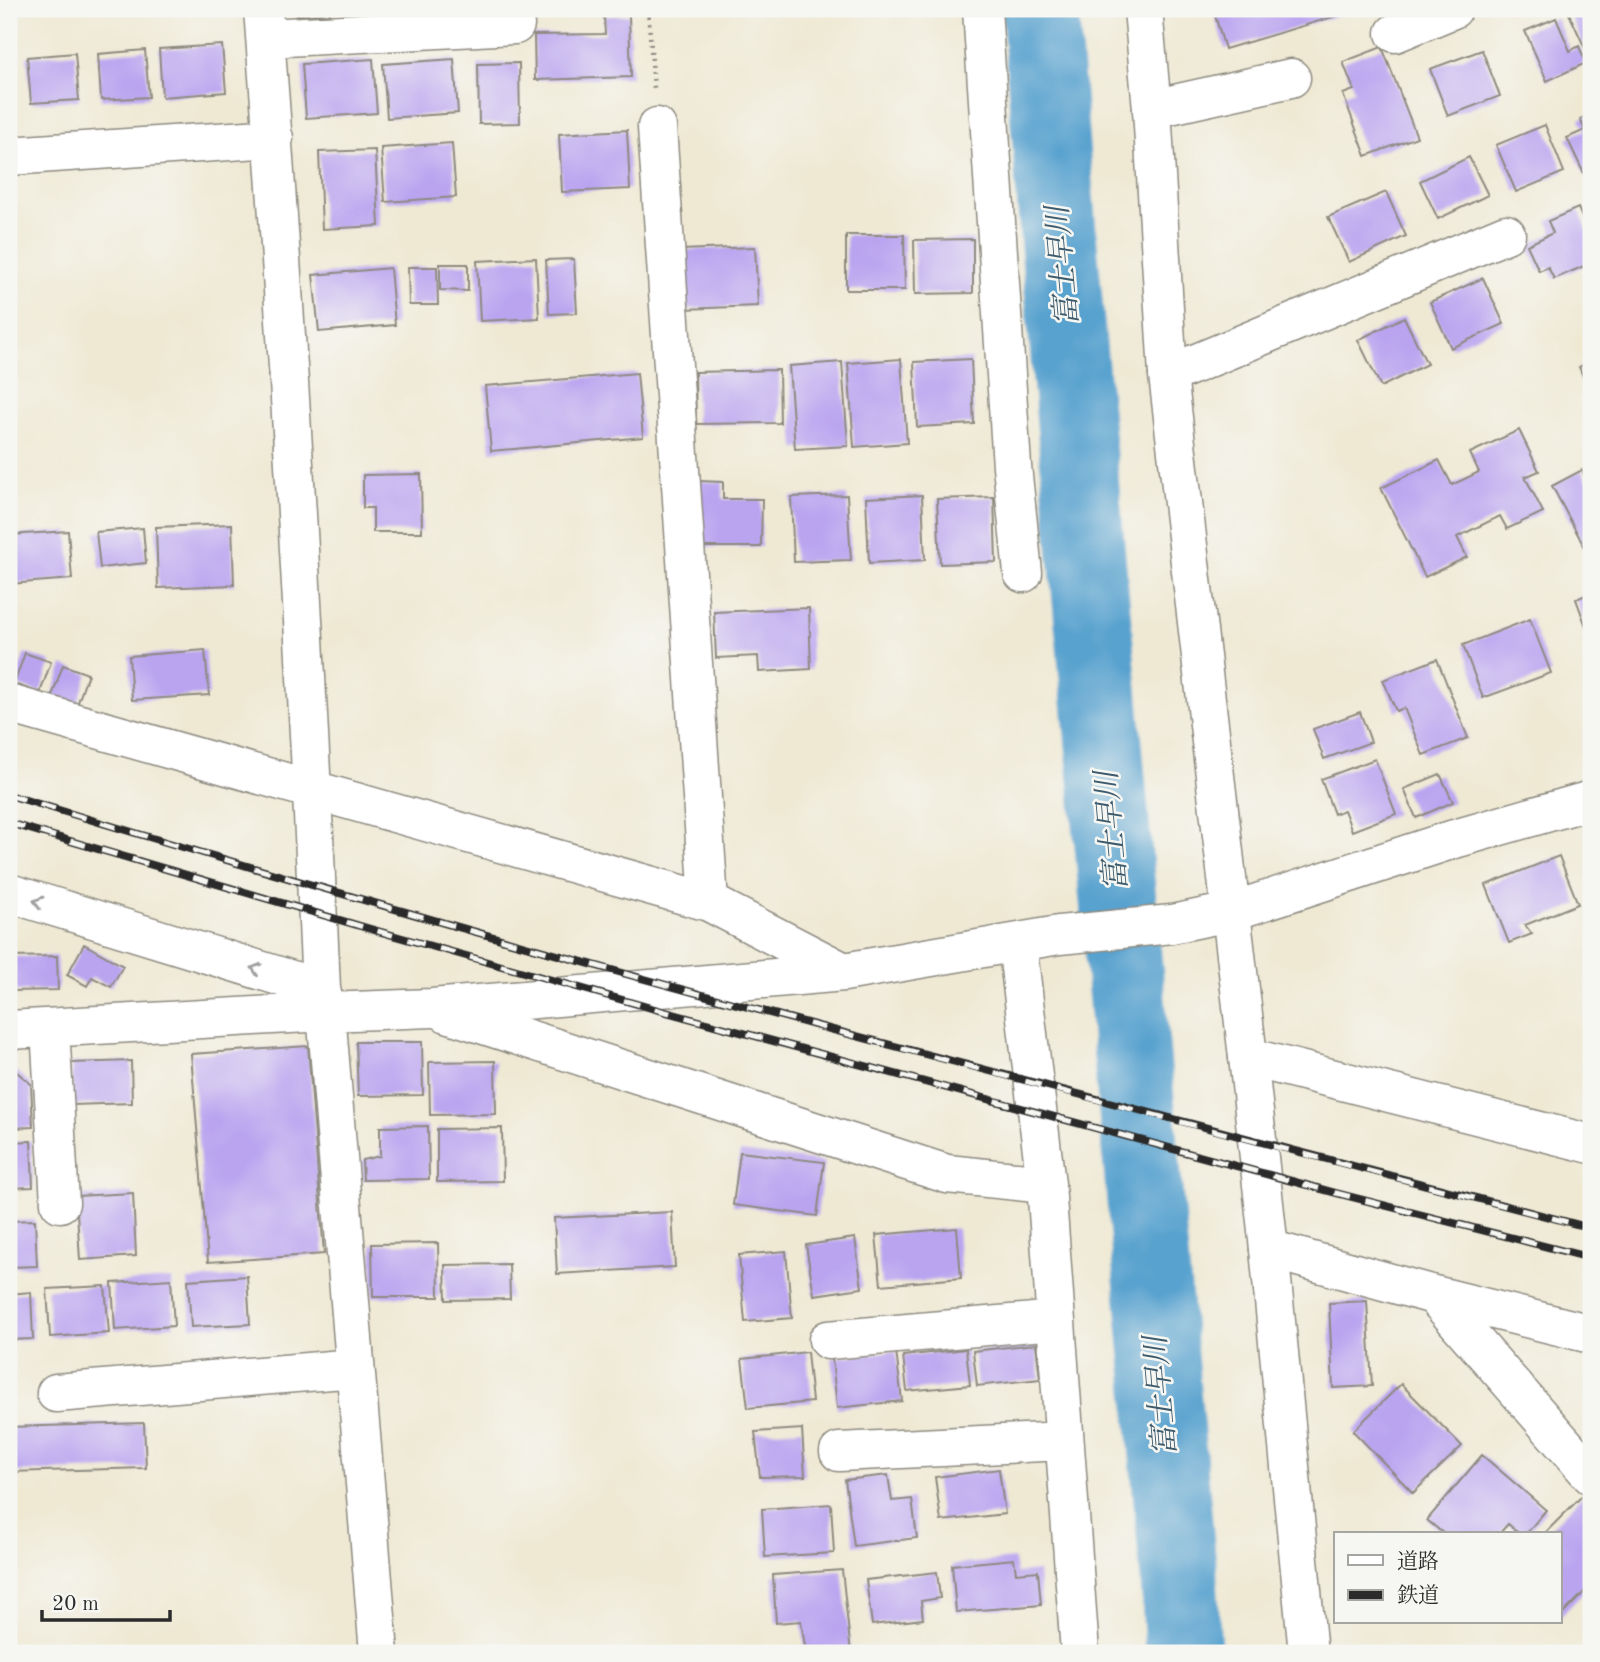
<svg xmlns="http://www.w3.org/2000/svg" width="1600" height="1662" font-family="'Old Standard TT','Noto Serif JP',serif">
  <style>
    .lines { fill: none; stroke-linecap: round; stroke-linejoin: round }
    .river { stroke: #58a2cf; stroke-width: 77 }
    .building { fill: #baa4f0 }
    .minor-casing { stroke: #8d8a80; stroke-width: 41 }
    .tertiary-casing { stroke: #8d8a80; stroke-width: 41 }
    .path { stroke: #8d8a80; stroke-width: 4.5; stroke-dasharray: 2 5; stroke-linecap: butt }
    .minor { stroke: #fff; stroke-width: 38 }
    .tertiary { stroke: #fff; stroke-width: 38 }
    .rail-casing { stroke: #2b2b2b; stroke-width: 8 }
    .rail { stroke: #f6f6f2; stroke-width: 5; stroke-dasharray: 16; stroke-linecap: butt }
    .oneway { stroke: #a0a0a0 }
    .labels { text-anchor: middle; stroke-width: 5; stroke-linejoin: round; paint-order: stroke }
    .water-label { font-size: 30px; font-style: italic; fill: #3d5b6d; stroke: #f6f6f2 }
  </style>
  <rect width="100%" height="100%" fill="#f6f6f2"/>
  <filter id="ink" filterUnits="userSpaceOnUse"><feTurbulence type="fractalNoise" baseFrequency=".0143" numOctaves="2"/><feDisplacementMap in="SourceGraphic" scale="14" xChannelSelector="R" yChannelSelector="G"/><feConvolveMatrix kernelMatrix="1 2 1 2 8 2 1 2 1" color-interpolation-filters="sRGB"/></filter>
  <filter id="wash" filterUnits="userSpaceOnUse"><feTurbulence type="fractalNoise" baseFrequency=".00686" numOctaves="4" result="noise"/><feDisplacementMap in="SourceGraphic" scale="28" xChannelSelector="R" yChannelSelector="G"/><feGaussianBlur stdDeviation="1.57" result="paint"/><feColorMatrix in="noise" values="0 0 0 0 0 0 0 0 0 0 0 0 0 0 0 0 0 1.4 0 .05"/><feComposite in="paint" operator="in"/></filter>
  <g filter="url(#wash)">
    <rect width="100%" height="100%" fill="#efe9d4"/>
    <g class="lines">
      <!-- river -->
      <path class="river" d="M1040,9L1059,245L1179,1578L1183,1653"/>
    </g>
    <g id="blocks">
      <!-- building -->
      <path class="building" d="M296,9H330V14L297,15Z
        M886,9H920L921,11L887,13Z
        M1213,9H1360L1225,49Z
        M1567,9H1591V56L1589,57Z
        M629,15L631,77L535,80L534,35L605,34L604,16Z
        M1556,18L1570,51L1579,46L1586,63L1547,81L1525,31Z
        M222,45L226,92L162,97L159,49Z
        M1382,47L1417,137L1366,156L1343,94L1354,90L1343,62Z
        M145,50L149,97L101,100L98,54Z
        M1482,50L1500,96L1448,116L1430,69Z
        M75,53L79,100L31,103L27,57Z
        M373,59L377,113L306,118L302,64Z
        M454,59L458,113L387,118L383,64Z
        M519,63L520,123L479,124L478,64Z
        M1591,114V171L1584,174L1567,138L1585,130L1580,119Z
        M1545,125L1564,172L1516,192L1496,145Z
        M627,130L630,189L562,192L559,134Z
        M452,143L456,197L385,202L381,148Z
        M375,150L379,226L322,229L319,152Z
        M1469,157L1488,195L1438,219L1420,181Z
        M1386,192L1406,236L1349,262L1328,217Z
        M1578,208L1591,238V263L1554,279L1548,267L1539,271L1527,245L1553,233L1548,221Z
        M846,235H904L905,290H846Z
        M973,239V293L915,294L914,240Z
        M755,247L758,306L683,309L681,250Z
        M536,258L539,318L480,321L477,261Z
        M574,259L577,313L549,314L546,260Z
        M440,264H468V291L440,290Z
        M408,267H437L438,305H409Z
        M390,268L395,325L319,332L313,275Z
        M1483,278L1504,324L1451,348L1430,302Z
        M1404,317L1427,364L1381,387L1358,340Z
        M901,359L907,443L854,447L848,363Z
        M971,359L974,424L917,427L914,362Z
        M842,362L848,446L795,449L789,366Z
        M1591,362V395L1579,367Z
        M779,370L780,423L696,424L695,372Z
        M637,373L643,437L491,451L485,386Z
        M1519,430L1539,471L1525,477L1543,512L1507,529L1500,516L1457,537L1467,557L1425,577L1381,488L1439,460L1452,485L1479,472L1470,453Z
        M1582,470L1591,488V559L1552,486Z
        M421,474L422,532H373V508H363V475Z
        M699,481L723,482V499H762L761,547H699Z
        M847,495L851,560L794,562L791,497Z
        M922,495L925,560L869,563L866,498Z
        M994,497L996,562L940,564L937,499Z
        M232,524L234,585L158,588L156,527Z
        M143,528L146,563L100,568L96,532Z
        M68,531L72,579L9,584V535Z
        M1591,593V640L1576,599Z
        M809,608L811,669L759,672L758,656L716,658L714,612Z
        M1530,619L1551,673L1483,698L1463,645Z
        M205,650L209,695L132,700L129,656Z
        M25,653L51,662L40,693L14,684Z
        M1437,659L1468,738L1423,755L1404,708L1396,711L1383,680Z
        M63,665L88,674L77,705L52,696Z
        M1360,712L1371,742L1324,759L1313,729Z
        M1375,759L1396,814L1352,831L1344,810L1334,814L1321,779Z
        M1440,774L1453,802L1416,818L1404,789Z
        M1559,856L1578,904L1525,925L1532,934L1509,943L1486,885Z
        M84,944L123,966L111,987L92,977L87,986L67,975Z
        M57,956L58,990L12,991L11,957Z
        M356,1042H422L423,1095L358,1096Z
        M308,1046L324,1254L208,1262L191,1054Z
        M131,1061L132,1103L73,1105L71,1063Z
        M495,1061L496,1114L430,1115L429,1062Z
        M9,1067H11L31,1084L33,1127L13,1128L11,1113H9Z
        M428,1126L429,1179L363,1180L362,1160L380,1156V1127Z
        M502,1128L503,1181L437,1182V1129Z
        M31,1141L33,1187L9,1188V1142Z
        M740,1152L824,1162L817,1216L733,1205Z
        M133,1193L136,1256L80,1260L76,1196Z
        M672,1212L675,1267L557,1274L554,1218Z
        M35,1220L37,1266L9,1267V1221Z
        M957,1228L961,1278L881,1285L876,1235Z
        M855,1238L862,1288L814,1295L806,1245Z
        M438,1243L439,1297H373L372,1244Z
        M786,1251L792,1318L745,1322L739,1255Z
        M509,1264L510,1299L446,1300L445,1265Z
        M247,1276L250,1324L191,1327L188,1280Z
        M171,1279L174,1326L115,1330L112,1283Z
        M105,1286L109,1333L50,1337L47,1289Z
        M31,1292L33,1339L9,1340V1294Z
        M1367,1301L1372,1386L1333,1388L1329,1303Z
        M1036,1344L1040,1379L977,1386L973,1351Z
        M966,1349L970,1385L907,1391L903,1356Z
        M896,1351L902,1401L837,1408L832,1358Z
        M807,1352L812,1402L748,1408L742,1359Z
        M1401,1384L1462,1446L1413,1493L1353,1431Z
        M144,1423L146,1468L9,1472V1427Z
        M802,1429L805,1476L760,1477L755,1432Z
        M1482,1455L1546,1510L1526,1534H1520L1508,1524L1499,1534H1444L1427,1520Z
        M999,1469L1005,1514L941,1521L935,1477Z
        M888,1475L892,1501L912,1499L917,1538L854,1546L845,1480Z
        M1582,1496L1591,1505V1585L1560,1617V1534H1544Z
        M831,1504L834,1553L765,1557L762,1509Z
        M1014,1559L1016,1573L1038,1571L1041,1605L956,1612L952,1565Z
        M842,1570L851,1653H806L801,1621L776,1623L773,1575Z
        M937,1572L940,1598L921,1601L923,1619L872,1625L866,1580Z"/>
    </g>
  </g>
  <g filter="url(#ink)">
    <use href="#blocks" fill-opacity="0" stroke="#8d8a80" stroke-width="2"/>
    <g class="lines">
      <defs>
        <path id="minor" d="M263,9C288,335 307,662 321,989L326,1012L379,1653
          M982,9L1012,466L1023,573
          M1395,33L1453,9
          M266,38L515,25
          M1152,109L1291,78
          M657,127L709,902
          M9,156L274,138
          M1168,375L1506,234
          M9,704L709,902L844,972
          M9,893L321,989
          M1017,943L1046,1184
          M447,1013L947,1174L1046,1184L1080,1653
          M50,1028L60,1203
          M9,1030L326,1012L432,1008L844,972L1059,935L1172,924L1230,912L1451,840L1591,800
          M1248,1057L1591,1144
          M1269,1249L1434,1295L1591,1334
          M1434,1295L1591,1475
          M828,1340L1056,1320
          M56,1393L355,1368
          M839,1452L1064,1441"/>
        <path id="tertiary" d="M1143,9L1152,109L1168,375L1248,1057L1269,1249L1308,1653"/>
      </defs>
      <!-- minor casing -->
      <use href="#minor" class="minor-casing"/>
      <!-- tertiary casing -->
      <use href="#tertiary" class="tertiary-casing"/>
      <!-- path -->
      <path class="path" d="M648,9L654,88"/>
      <!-- minor -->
      <use href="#minor" class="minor"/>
      <!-- tertiary -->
      <use href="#tertiary" class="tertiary"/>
      <defs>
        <path id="rail" d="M9,795C243,866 478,934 714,998C1006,1077 1299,1153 1591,1228
          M9,823L367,928L651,1008L1336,1193L1591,1258"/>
      </defs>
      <!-- rail casing -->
      <use href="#rail" class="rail-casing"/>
      <!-- rail -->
      <use href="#rail" class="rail"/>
    </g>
    <!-- one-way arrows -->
    <defs><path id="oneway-chevron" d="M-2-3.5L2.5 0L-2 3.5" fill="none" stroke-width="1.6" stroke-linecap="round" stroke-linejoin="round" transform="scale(1.75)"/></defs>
    <g class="oneway">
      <use href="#oneway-chevron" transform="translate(38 902) rotate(-163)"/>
      <use href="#oneway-chevron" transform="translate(256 969) rotate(-163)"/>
    </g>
  </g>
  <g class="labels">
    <!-- water labels -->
    <g class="water-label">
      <text transform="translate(1062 266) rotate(-95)" y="10">富士早川</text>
      <text transform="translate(1111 831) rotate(-95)" y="10">富士早川</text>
      <text transform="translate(1160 1396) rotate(-95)" y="10">富士早川</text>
    </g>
  </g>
  <!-- margin -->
  <rect width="1600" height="1662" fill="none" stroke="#f6f6f2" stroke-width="35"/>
  <!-- legend -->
  <rect x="1334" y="1532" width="228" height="91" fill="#f6f6f2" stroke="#a5a5a2" stroke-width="2"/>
  <rect x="1348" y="1555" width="35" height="10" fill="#ffffff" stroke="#a5a5a2" stroke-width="2"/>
  <text x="1397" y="1568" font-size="21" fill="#2b2b2b">道路</text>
  <rect x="1348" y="1590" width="35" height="10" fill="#2b2b2b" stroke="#a5a5a2" stroke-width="2"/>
  <text x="1397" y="1602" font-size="21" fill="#2b2b2b">鉄道</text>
  <!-- scale -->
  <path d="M42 1610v10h128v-10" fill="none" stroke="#2b2b2b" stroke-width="3.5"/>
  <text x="52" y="1610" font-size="21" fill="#2b2b2b" stroke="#f6f6f2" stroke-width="5" paint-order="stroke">20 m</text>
</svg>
